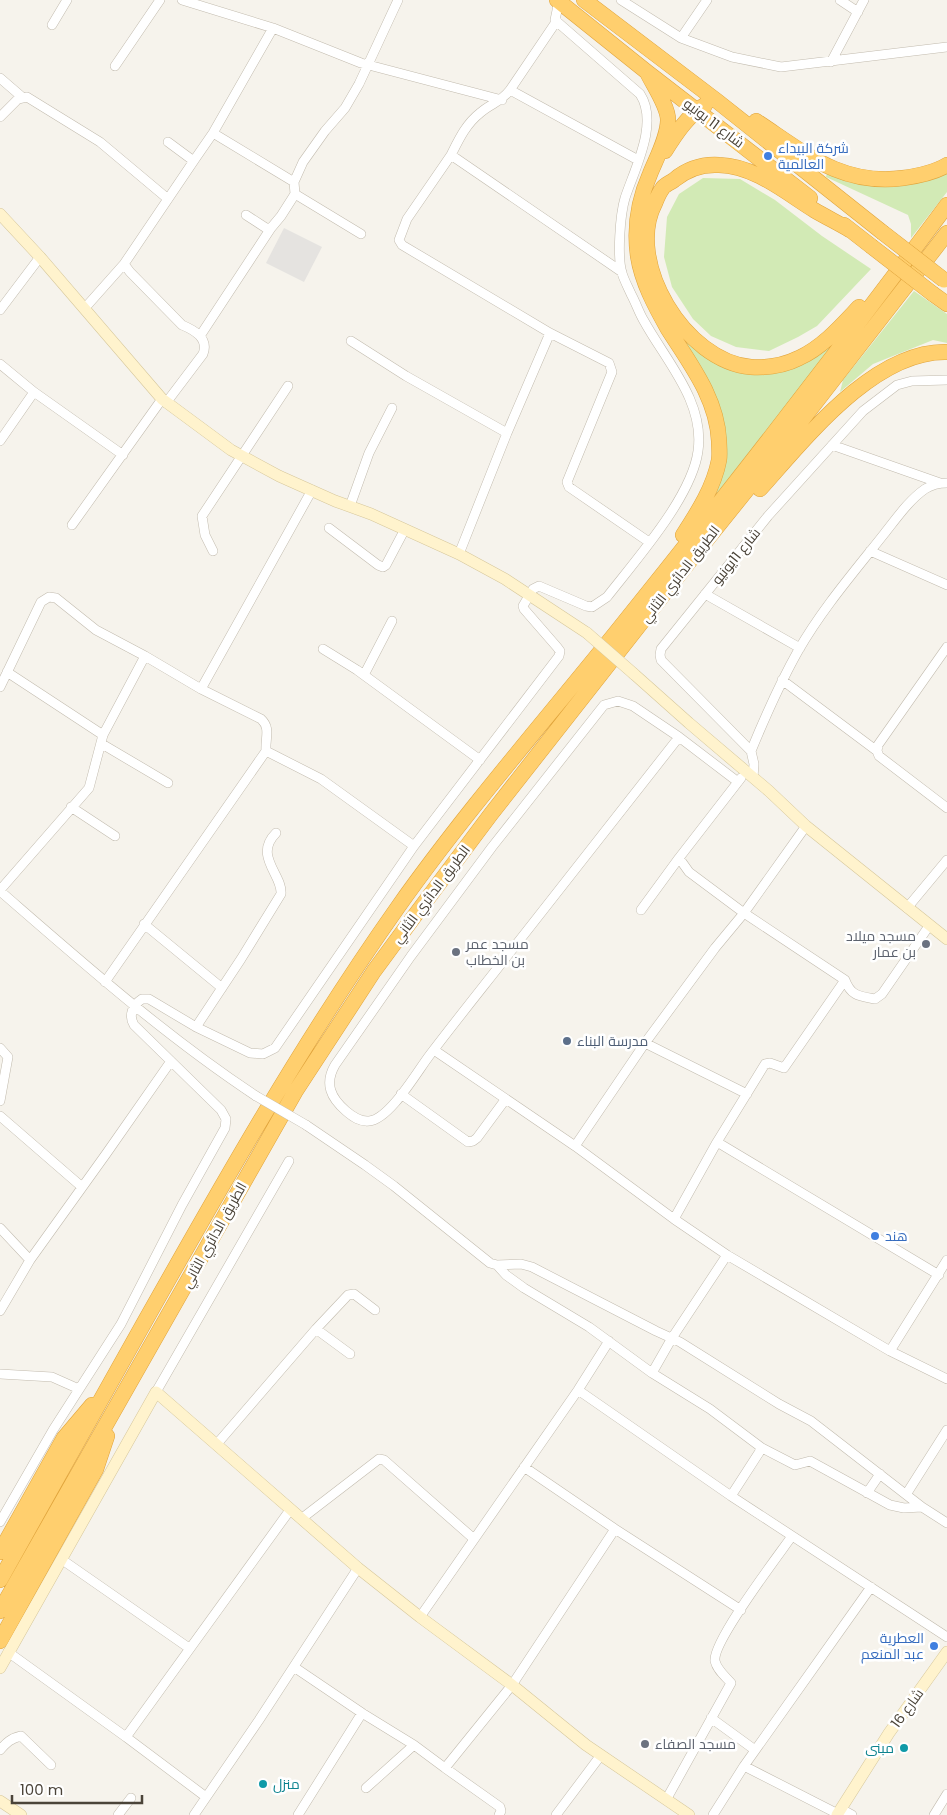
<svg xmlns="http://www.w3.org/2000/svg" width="947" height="1815" font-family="Poppins,Cairo,sans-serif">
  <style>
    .green { fill: #d2eab5 }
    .parking { fill: #e5e3e0 }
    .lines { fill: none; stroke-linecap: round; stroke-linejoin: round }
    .street-casing { stroke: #c2bbae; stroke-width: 10 }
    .secondary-casing { stroke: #d6c79b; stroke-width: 12 }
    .highway-casing { stroke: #e0a43c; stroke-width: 16 }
    .street { stroke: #fff; stroke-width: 9 }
    .secondary { stroke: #fff3cd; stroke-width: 11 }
    .highway { stroke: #ffcf6e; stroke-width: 15 }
    .street-bridge-casing { stroke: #c2bbae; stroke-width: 10; stroke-linecap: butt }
    .secondary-bridge-casing { stroke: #d6c79b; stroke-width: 12; stroke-linecap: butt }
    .highway-bridge-casing { stroke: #e0a43c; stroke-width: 16; stroke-linecap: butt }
    .street-bridge { stroke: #fff; stroke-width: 9 }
    .secondary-bridge { stroke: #fff3cd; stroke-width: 11 }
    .highway-bridge { stroke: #ffcf6e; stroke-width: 15 }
    .shop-dot { fill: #3f7fe0; stroke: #fff; stroke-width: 2 }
    .worship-dot { fill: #6b7280; stroke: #fff; stroke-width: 2 }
    .service-dot { fill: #5c6f8a; stroke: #fff; stroke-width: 2 }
    .culture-dot { fill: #0f9aa8; stroke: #fff; stroke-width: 2 }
    .labels { text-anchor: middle; stroke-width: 5; stroke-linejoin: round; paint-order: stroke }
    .street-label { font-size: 14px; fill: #4b4439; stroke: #fff }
    .shop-label { font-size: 14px; fill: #366cbe; stroke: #fff; text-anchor: start }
    .worship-label { font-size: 14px; fill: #5b616d; stroke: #fff; text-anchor: start }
    .service-label { font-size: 14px; fill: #4e5e75; stroke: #fff; text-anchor: start }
    .culture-label { font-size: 14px; fill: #0d838f; stroke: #fff; text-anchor: end }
  </style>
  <rect width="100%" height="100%" fill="#f6f3ec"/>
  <!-- green -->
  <path class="green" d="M947,168V192L911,238V224L908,215L826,177L827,173L848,182L861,184Z
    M703,178L740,179L775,200L822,236L871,269L817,326L798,337L769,351L736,347L711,336L693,319L672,287L664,257L667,217L679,194Z
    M914,291L947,314V343L933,340L873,364L840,392L843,380Z
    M670,319C687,335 704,352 723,365C727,368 732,369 737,371C773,383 804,363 833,345L707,506L722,472L716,398L704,372L684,346Z"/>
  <!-- parking -->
  <path class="parking" d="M284,228L322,247L304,282L266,263Z"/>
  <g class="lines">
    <defs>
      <path id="street" d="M182,0L273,28L361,63L502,100
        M621,0L681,38L732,57L781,67L947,47
        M840,0L858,12
        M556,22L510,90C500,103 491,103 480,113C466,124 459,139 451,155L622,272
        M52,25L67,0
        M681,38L707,0
        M831,62L864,0
        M115,66L160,0
        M0,78L22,97
        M510,90L638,160
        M0,117L18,99L27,97L100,142L168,199
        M213,133L294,182
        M168,142L191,159H195L213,133L273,28
        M451,155L407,219L399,240L402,245L550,333L609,363L612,372L567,482L569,487L649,542
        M295,194L361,234
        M246,215L266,228H271L281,216L295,194L294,182L303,162L325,131L345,108L359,84L398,0
        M84,309L124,264
        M0,310L40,257
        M200,336L271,228
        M351,341L406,376L507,433
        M0,364L34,392L123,455
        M166,403L203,354C209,338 194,330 182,325L130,272L124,264L195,159
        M0,441L34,392
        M832,445L940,483
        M350,506L369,453L392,408
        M72,525L162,399
        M329,528L378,565L383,567L386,565L405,529
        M213,551L205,535L202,516L288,386
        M870,551L947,585
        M459,554L507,433L550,333
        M705,594L800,648
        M947,647L878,745L877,751L879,756L947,808
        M323,649L357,670L480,760
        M7,672L103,735
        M364,675L392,621
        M782,680L877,751
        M0,687L41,602L49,597L56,598L96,630L145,656L201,689L261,719C271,728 265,738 266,751L105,982
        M201,689L312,490
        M679,737C624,807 570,876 515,946C487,982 457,1019 429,1056C417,1072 389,1120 369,1121C360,1122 353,1117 346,1111C331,1098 324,1084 335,1065L411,956L492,847L604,705L618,701L633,706L679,737L738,782
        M102,744L168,783
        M266,751L321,779L414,846
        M751,751C765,717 780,683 798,651C822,609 854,572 884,534C896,519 909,500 925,489C931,485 940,483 947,483
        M753,778L754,764L751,751L661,660L660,655L661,649L768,516L863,411L897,385L912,381L947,380
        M71,807L115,836
        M679,858L689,872L744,913L845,980
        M0,890L89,788L103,735L145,656
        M0,891C83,963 164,1035 256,1096
        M907,908L947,860
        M641,910L679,858L741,778
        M144,924L222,988
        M196,1027L241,959L281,894C283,875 253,856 276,833
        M645,1043L747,1094
        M0,1048L8,1057L0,1101
        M434,1050L575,1146L674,1219L727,1255L672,1338L652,1373
        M401,1094L468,1142L473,1141L477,1138L505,1100
        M0,1116L82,1187
        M306,1125L365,1165L394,1186L490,1263L497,1265L521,1264L532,1267L656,1331L680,1342L779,1404L811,1421L922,1507L947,1523
        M717,1142L939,1275
        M575,1146L645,1043L715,948L744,913L806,826
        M674,1219L717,1142L765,1064L770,1063L784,1068L845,980C851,996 859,996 875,999L882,994L929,926
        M0,1228L30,1260
        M727,1255L890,1351L947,1379
        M497,1265L506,1275L524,1288L589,1327L652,1373L710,1409L762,1448L795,1465L810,1461L890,1505L904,1508L922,1507
        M0,1311L30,1260L106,1154L171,1061
        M316,1329L348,1295L354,1294L375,1310
        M890,1351L947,1260
        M0,1374L52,1377L79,1389
        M578,1390L731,1496
        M156,1392L289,1161
        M216,1445L316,1329L350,1354
        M762,1448L731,1496L947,1637
        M524,1467L615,1529L741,1610
        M867,1493L880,1474
        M907,1493L947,1430
        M301,1519L379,1459L384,1460L474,1539
        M0,1522L53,1430L121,1324L182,1205L225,1128L226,1119L221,1110L134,1025C128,1015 133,1005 142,999H149L196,1027L250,1053L263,1054L275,1048L414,846L559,656L560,651L557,647L524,609L523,606L533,589L539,586L586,606L592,607L607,597C635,561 692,497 698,451C705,402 666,361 644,321C639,313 636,303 631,294C628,287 624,280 622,273C617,257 620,215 625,198C635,168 659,123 640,94L555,20L559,1
        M61,1559L189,1648
        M420,1617L578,1390L609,1341
        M8,1652L126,1737
        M294,1667L362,1713L298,1815
        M362,1713L414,1745
        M711,1718L755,1750
        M0,1750C6,1743 11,1738 21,1736L51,1765
        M744,1766L838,1814
        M445,1768L500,1807L501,1811L499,1815
        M366,1788L414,1745L445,1768L512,1685L615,1529
        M206,1797L126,1737L290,1510
        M666,1800L731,1683C725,1676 717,1670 715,1661C712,1642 778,1556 792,1536
        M841,1809L852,1815
        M118,1815L131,1798
        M194,1815L259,1720L358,1568
        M556,1815L601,1755
        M713,1815L744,1766L871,1587
        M934,1815L947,1794"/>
      <path id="secondary" d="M0,214L40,257L162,399L231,450L279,476L335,501L371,514L459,554L505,579L587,633
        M634,674L689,723L769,791L806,826L947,939
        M0,1668L156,1392L358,1568L420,1617L512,1685L586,1745L689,1815
        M0,1801L21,1815
        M837,1815L889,1733L947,1652"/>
      <path id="highway" d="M557,0L647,72L810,198
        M584,0L717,101L882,232
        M647,72C653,85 668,106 668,120C668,137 656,159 650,174C639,199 634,228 638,256C642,282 655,306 668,329C690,364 717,398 719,441C719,447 720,454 719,460C714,487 698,512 683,535
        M756,121C805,153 841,186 903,178C918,176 934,173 947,165
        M665,151C675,135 688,115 705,105
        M844,225L871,246
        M850,230C838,223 826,217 814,210C785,192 755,166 719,165C702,164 687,169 674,180C670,183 664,185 662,189C659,193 657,198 655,203C624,262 686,362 751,367C767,368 785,365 799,358C823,347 842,325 859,307
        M933,294L947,304
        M760,489C805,439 874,350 947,352
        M0,1552L64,1438L92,1405
        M0,1580C48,1494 96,1409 144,1323C224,1181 304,1040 398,907C466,811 544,722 618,630C730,491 840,349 947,205
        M0,1611L295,1092L374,971L413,918L491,814L688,563L774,456L947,233
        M0,1641L96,1469L107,1436"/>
    </defs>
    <!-- street casing -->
    <use href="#street" class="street-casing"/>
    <!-- secondary casing -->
    <use href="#secondary" class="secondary-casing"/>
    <!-- highway casing -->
    <use href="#highway" class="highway-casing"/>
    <!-- street -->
    <use href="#street" class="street"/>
    <!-- secondary -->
    <use href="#secondary" class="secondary"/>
    <!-- highway -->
    <use href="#highway" class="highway"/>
    <defs>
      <path id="street-bridge" d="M256,1096L306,1125"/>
      <path id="secondary-bridge" d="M587,633L634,674"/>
      <path id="highway-bridge" d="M882,232L944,280
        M871,246L933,294"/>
    </defs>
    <!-- street-bridge casing -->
    <use href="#street-bridge" class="street-bridge-casing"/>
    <!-- secondary-bridge casing -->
    <use href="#secondary-bridge" class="secondary-bridge-casing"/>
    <!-- highway-bridge casing -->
    <use href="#highway-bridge" class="highway-bridge-casing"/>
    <!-- street-bridge -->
    <use href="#street-bridge" class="street-bridge"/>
    <!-- secondary-bridge -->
    <use href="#secondary-bridge" class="secondary-bridge"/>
    <!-- highway-bridge -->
    <use href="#highway-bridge" class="highway-bridge"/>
  </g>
  <!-- markers -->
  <g class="shop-dot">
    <circle cx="768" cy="156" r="5"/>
    <circle cx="875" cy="1236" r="5"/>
    <circle cx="934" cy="1646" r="5"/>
  </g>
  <g class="worship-dot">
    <circle cx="926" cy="944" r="5"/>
    <circle cx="456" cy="952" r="5"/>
    <circle cx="645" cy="1744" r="5"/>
  </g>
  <circle class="service-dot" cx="567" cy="1041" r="5"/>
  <g class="culture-dot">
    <circle cx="904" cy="1748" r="5"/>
    <circle cx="263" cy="1784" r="5"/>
  </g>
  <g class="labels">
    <!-- street labels -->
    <g class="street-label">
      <text transform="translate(714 123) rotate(37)" y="5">شارع 11 يونيو</text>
      <text transform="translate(736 556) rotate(-51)" y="5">شارع 11يونيو</text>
      <text transform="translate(680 574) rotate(-52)" y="5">الطريق الدائري الثاني</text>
      <text transform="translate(431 894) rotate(-53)" y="5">الطريق الدائري الثاني</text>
      <text transform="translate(214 1235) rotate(-61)" y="5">الطريق الدائري الثاني</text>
      <text transform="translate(907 1708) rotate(-54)" y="5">شارع 16</text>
    </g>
    <!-- shop labels -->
    <g class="shop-label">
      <text x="778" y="153">شركة البيداء<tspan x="778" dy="16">العالمية</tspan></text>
      <text x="885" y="1241">هند</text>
      <text x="924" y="1643" text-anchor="end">العطرية<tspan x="924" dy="16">عبد المنعم</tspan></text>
    </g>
    <!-- worship labels -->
    <g class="worship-label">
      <text x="916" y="941" text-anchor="end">مسجد ميلاد<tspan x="916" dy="16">بن عمار</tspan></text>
      <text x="466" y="949">مسجد عمر<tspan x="466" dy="16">بن الخطاب</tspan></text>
      <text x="655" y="1749">مسجد الصفاء</text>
    </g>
    <!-- service labels -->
    <g class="service-label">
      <text x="577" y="1046">مدرسة البناء</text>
    </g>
    <!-- culture labels -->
    <g class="culture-label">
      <text x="894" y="1753">مبنى</text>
      <text x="273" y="1789" text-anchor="start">منزل</text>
    </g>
  </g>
  <!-- scale -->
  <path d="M12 1795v8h130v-8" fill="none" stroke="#4b4439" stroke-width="2.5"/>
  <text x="20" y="1795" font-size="15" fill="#4b4439" stroke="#ffffff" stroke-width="4" paint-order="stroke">100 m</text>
</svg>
